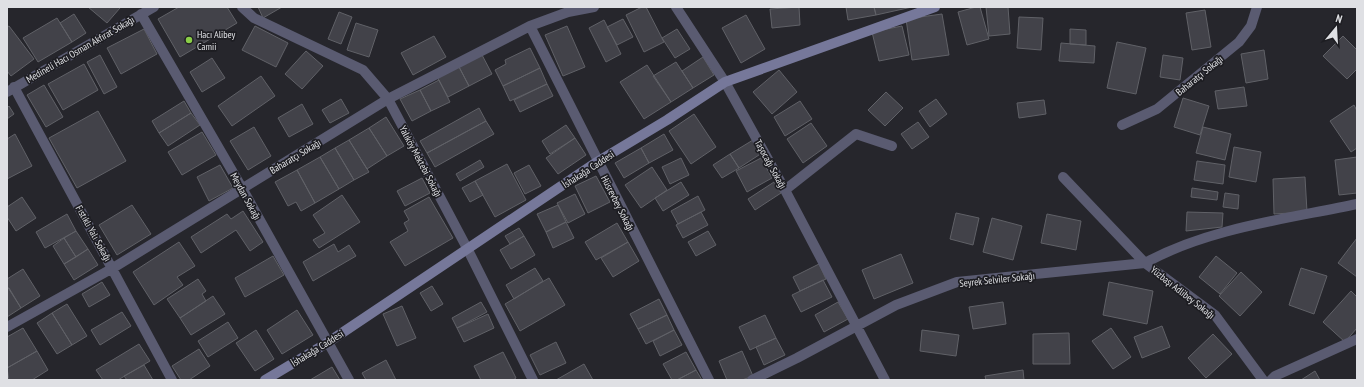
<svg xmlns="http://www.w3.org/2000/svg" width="1364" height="387" font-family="'PT Sans Narrow',sans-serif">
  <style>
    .building { fill: #424249; stroke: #606167 }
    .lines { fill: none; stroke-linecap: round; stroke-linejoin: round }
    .street { stroke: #5a5b71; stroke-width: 10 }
    .secondary { stroke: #76789a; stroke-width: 10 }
    .poi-dot { fill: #8ace47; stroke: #1d1d22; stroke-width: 1.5 }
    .labels { text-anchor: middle; stroke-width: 3.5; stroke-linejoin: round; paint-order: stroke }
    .poi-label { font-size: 10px; fill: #dfe0e4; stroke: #1d1d22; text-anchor: start }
    .street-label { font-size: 10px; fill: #dfe0e4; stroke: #1d1d22 }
  </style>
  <rect width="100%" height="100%" fill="#26262c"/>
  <!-- building -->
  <path class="building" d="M88,7H119L120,8L107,23Z
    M179,7H227L237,23L180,57L158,19Z
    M258,7H282L263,18Z
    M642,7H646L664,42L644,52L626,15Z
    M799,7L800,25L772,28L770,9Z
    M846,7H874L876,15L848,20Z
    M874,7H912L876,15Z
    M976,7H980L989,39L967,45L958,12Z
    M986,7H1008L1010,34L989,36Z
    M1205,10L1211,47L1192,50L1186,13Z
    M339,12L352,17L341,44L328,39Z
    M74,14L86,33L72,42L60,23Z
    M942,14L949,55L912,60L906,19Z
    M746,15L765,49L741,63L722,28Z
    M1019,17L1043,18L1041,50L1017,48Z
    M57,18L72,42L38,62L23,38Z
    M623,19L633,37L617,45L607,27Z
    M604,20L621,54L606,62L589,28Z
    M356,23L378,30L369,57L347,50Z
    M9,26L34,59L11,76L7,71V27Z
    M255,26L288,43L276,67L242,50Z
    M567,26L585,67L563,76L545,35Z
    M902,26L909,55L879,61L872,32Z
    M144,29L157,54L121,74L107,48Z
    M677,29L690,49L675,58L662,38Z
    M1070,29L1086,30V45L1070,44Z
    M434,36L446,57L413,75L401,53Z
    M1343,36L1357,50V69L1347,79L1323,56Z
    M1117,42L1146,48L1136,94L1107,88Z
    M1061,43L1095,46L1094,63L1059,61Z
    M530,48L540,68L503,86L495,70L506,64L505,60Z
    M1264,50L1268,79L1246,83L1241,54Z
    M306,51L323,66L302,89L285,74Z
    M481,53L492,74L469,86L458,65Z
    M100,55L117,87L104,94L87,62Z
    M1163,55L1183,58L1180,80L1160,77Z
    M703,57L714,75L693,88L682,71Z
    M212,58L225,78L202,92L190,72Z
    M676,62L693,88L671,102L653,76Z
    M84,64L98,90L63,110L48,84Z
    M458,65L469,86L448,97L437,77Z
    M647,65L671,102L644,119L620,82Z
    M540,68L547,84L510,101L503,86Z
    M779,70L797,92L772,114L753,92Z
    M261,76L275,96L232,126L218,106Z
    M439,80L450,102L431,111L420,90Z
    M547,84L553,96L520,112L514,100Z
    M44,85L63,117L46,127L27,95Z
    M1244,87L1247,106L1218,109L1215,91Z
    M420,90L431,111L412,121L400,99Z
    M886,92L903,108L885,126L868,110Z
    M1183,98L1209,106L1200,135L1174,127Z
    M341,99L349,113L330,123L322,110Z
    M936,99L947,114L930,127L919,111Z
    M1044,100L1046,114L1019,118L1017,103Z
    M184,101L191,113L159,133L152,121Z
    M800,101L812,119L785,136L774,117Z
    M302,104L313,124L289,137L278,118Z
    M1354,105L1357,111V148L1351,152L1330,121Z
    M9,106L14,114L7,119V108Z
    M479,108L486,121L427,153L420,141Z
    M98,111L126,161L77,188L49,138Z
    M191,113L200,125L168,146L159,133Z
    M694,114L716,147L691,164L669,131Z
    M386,117L404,146L387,156L369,128Z
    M486,121L494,134L435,167L427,153Z
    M918,122L929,137L912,149L901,134Z
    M811,123L827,146L803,163L787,139Z
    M566,125L575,138L550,154L542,141Z
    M254,127L271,156L248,170L230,141Z
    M1203,127L1231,134L1225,160L1196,153Z
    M369,128L387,156L367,169L349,140Z
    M202,132L216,155L182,175L168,152Z
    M15,134L32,166L7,179V139Z
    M664,134L673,150L649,163L641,148Z
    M575,138L586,155L558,174L546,158Z
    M349,140L369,172L354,180L335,148Z
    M753,140L762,153L739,168L730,154Z
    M1234,147L1261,152L1256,182L1229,177Z
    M335,148L354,180L339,189L320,157Z
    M641,148L649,163L624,178L615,163Z
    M730,154L739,168L722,178L713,165Z
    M320,157L339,189L315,203L297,170Z
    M1357,157V193L1339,195L1335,160Z
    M681,158L689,175L670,184L662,167Z
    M761,158L772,178L747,192L736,171Z
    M480,160L484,167L460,181L456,174Z
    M1197,161L1225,165L1223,184L1194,180Z
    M507,164L526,200L495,217L475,181Z
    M220,165L233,188L209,201L197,177Z
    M529,165L541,186L525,194L514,173Z
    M652,167L667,190L641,208L625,185Z
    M297,170L315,203L301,211L296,202L288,206L275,182Z
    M596,176L610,202L588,213L575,186Z
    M1305,177L1307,212L1274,214L1273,179Z
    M422,178L430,193L405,206L397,191Z
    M475,181L483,195L470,202L462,188Z
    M681,182L689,195L663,211L655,198Z
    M774,182L781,193L755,210L748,199Z
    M1192,188L1218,192L1217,200L1191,197Z
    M1225,193L1239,195L1238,209L1223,207Z
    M575,194L585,214L568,223L557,203Z
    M342,195L360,222L319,248L313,240L325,233L313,215Z
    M698,196L705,210L678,224L671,211Z
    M22,197L36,218L16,231L7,217V207Z
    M429,197L453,238L405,266L390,242L408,231L404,223L409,220L404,211Z
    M132,205L151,234L117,255L99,225Z
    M558,205L566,222L546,232L537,214Z
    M243,211L263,242L250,251L236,230L201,253L191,237L227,214L231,219Z
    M701,212L708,225L683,238L676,225Z
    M1187,212L1223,213L1222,227L1186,231Z
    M956,213L979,218L973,245L950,239Z
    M67,214L76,231L45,248L36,232Z
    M1047,214L1081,221L1076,250L1041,243Z
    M992,218L1022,226L1013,260L983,252Z
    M566,222L574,238L553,248L546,232Z
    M617,223L628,242L596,260L585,242Z
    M519,228L524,236L510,244L505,236Z
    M76,231L88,249L76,257L64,238Z
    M708,231L716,245L696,256L688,242Z
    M524,236L535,255L511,269L500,250Z
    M64,238L76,257L64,264L53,246Z
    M1357,238V277L1338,263Z
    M179,242L195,266L177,277L183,285L154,305L133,272Z
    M628,242L639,261L613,277L601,258Z
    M334,244L338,252L349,245L356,256L313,281L303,262Z
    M88,249L98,265L74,280L64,264Z
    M901,254L913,283L874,299L862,270Z
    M273,256L284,275L245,297L235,278Z
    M1216,256L1237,273L1220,294L1199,277Z
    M819,264L826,279L800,291L793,277Z
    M535,268L543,281L514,299L506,285Z
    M1301,268L1327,276L1314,314L1289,305Z
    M23,269L40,296L21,308L7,286V279Z
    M1241,272L1262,292L1240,316L1219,296Z
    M549,278L565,305L520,331L505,304Z
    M198,279L206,291L202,294L206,301L180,318L167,299Z
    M823,280L832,297L801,312L792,295Z
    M102,282L110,295L89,307L82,294Z
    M1109,282L1153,291L1147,324L1103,315Z
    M432,286L443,304L431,311L420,293Z
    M9,288L21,308L7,317V289Z
    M1351,291L1357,297V328L1345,342L1323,322Z
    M213,296L225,314L191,335L180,318Z
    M659,299L667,315L638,329L630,314Z
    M481,302L487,312L457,328L452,318Z
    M838,302L848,319L824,332L815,315Z
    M1003,302L1006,324L973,329L969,307Z
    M67,304L87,336L72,345L52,313Z
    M402,306L416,338L397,346L383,314Z
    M297,310L313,335L282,354L267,330Z
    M122,312L131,326L100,345L91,330Z
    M52,313L72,345L57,354L37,323Z
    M488,314L494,328L464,342L457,328Z
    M667,315L674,330L646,344L638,329Z
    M765,315L776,338L750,350L739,327Z
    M228,322L238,338L208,357L198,341Z
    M1162,326L1170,347L1142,358L1134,337Z
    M23,328L37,351L7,368V337Z
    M1111,328L1131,357L1113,369L1092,341Z
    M256,330L274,359L255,371L236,343Z
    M674,330L682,345L660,356L653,341Z
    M922,330L959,335L956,356L920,351Z
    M1069,333L1070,364H1033V334Z
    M1213,334L1232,354L1206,378L1188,358Z
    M776,338L785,355L764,365L756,347Z
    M556,342L566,363L540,375L530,355Z
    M139,344L150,361L118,380H103L96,370Z
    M199,349L210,366L189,380H181L172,366Z
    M37,351L48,370L32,380H9L7,368Z
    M742,351L753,376L742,380H727L719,361Z
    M503,352L516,378L513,380H481L474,366Z
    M686,352L696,370L677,380H672L663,364Z
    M386,360L396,380H366L362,373Z
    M584,364L593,380H556Z
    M144,365L153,380H127L124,376Z
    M332,367L340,380H310Z
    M696,370L702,380H677Z
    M1023,370L1024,380H986L985,376Z
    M1315,371L1320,380H1301Z"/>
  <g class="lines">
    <!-- street -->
    <path class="street" d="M242,7L254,18L363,70L388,99L468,250L533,380
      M676,7L725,82L785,190L885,380
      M141,14L242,188L349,380
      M530,26L709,380
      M14,87L172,380
      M7,92L154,7
      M1122,125L1157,109L1239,42L1251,26L1257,7
      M1063,177L1145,263L1215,315L1263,380
      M785,190L856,134L892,146
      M7,327L113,268L388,99L530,26L568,12L594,7
      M752,380L797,358L896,305L957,282L1145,263C1208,228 1287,219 1357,204
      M1271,380L1275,376L1357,339"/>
    <!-- secondary -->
    <path class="secondary" d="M265,380L327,343L597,162L667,120L725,82L935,7"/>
  </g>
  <!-- markers -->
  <circle class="poi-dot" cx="189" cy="40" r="4"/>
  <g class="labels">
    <!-- poi labels -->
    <g class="poi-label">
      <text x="197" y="38">Hacı Alibey<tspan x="197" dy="12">Camii</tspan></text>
    </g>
    <!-- street labels -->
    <g class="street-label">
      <text transform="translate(80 49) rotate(-30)" y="4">Medineli Hacı Osman Akfırat Sokağı</text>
      <text transform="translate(1199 75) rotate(-39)" y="4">Baharatçı Sokağı</text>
      <text transform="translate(295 156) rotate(-31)" y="4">Baharatçı Sokağı</text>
      <text transform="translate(421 161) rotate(62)" y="4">Yalıköy Mektebi Sokağı</text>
      <text transform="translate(771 164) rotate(61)" y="4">Taşocağı Sokağı</text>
      <text transform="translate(588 169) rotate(-33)" y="4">İshakağa Caddesi</text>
      <text transform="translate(246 196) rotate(61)" y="4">Meydan Sokağı</text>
      <text transform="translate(618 203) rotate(63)" y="4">Hüsrevbey Sokağı</text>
      <text transform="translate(94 233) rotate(61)" y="4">Fıstıklı Yalı Sokağı</text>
      <text transform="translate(997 279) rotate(-6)" y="4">Seyrek Selviler Sokağı</text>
      <text transform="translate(1183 292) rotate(38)" y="4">Yüzbaşı Adlibey Sokağı</text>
      <text transform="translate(317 348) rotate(-32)" y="4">İshakağa Caddesi</text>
    </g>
  </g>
  <!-- border -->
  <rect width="1364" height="387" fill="none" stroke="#dfe0e4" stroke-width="16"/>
  <!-- north arrow -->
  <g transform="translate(1336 28) rotate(18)" stroke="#1d1d22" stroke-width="3" paint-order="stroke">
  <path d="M0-3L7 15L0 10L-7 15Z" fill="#dfe0e4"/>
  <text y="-6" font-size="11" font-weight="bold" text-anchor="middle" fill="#dfe0e4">N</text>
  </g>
</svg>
